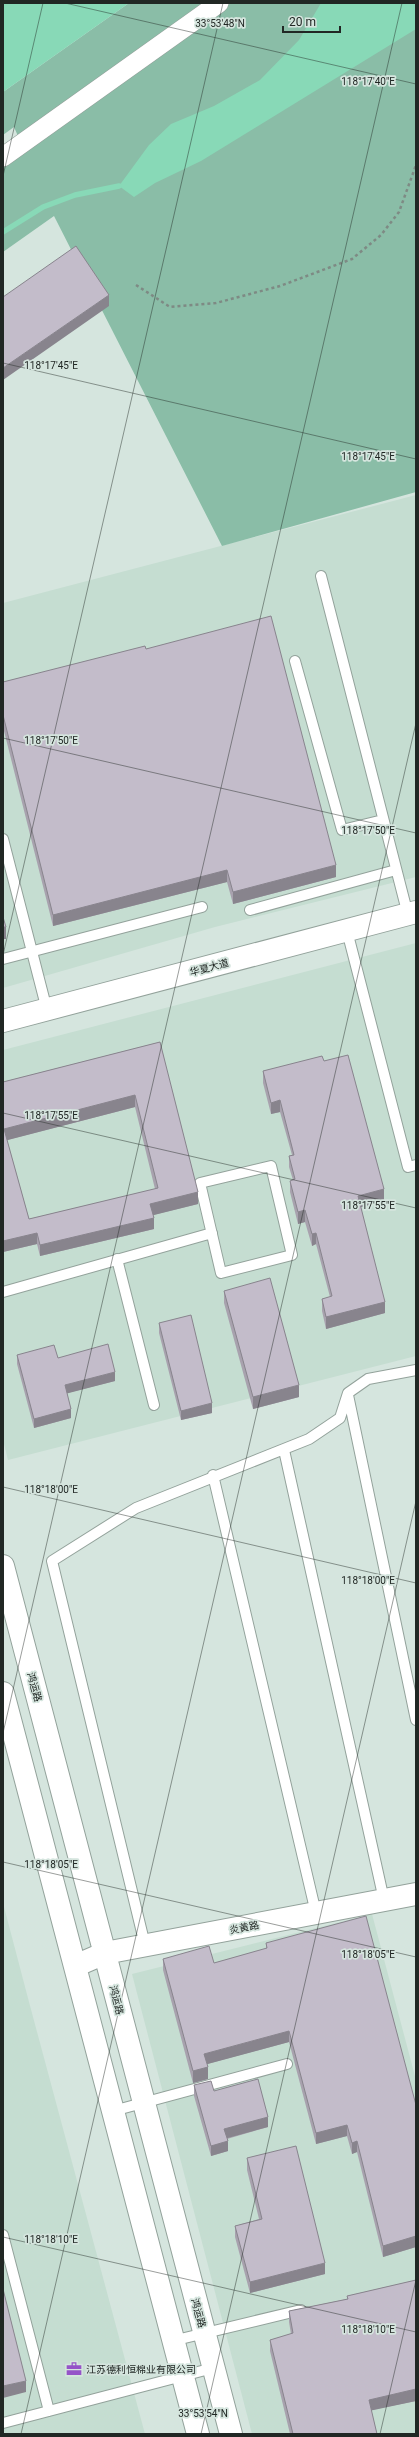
<svg xmlns="http://www.w3.org/2000/svg" width="419" height="2437" font-family="Roboto,'Noto Sans SC',sans-serif">
  <style>
    .built { fill: #c5ddd1 }
    .green { fill: #8abda7 }
    .water { fill: #88d9b7 }
    .lines { fill: none; stroke-linecap: round; stroke-linejoin: round }
    .stream { stroke: #88d9b7; stroke-width: 5.5 }
    .lane-casing { stroke: #93a29b; stroke-width: 12 }
    .street-casing { stroke: #93a29b; stroke-width: 20 }
    .secondary-casing { stroke: #93a29b; stroke-width: 24 }
    .path { stroke: #7e8a84; stroke-width: 2.5; stroke-dasharray: 3 3; stroke-linecap: butt }
    .lane { stroke: #fff; stroke-width: 10 }
    .street { stroke: #fff; stroke-width: 19 }
    .secondary { stroke: #fff; stroke-width: 22 }
    .wall { fill: #a8a2ae; fill-rule: evenodd }
    .shaded-wall { fill: #88848d }
    .building { fill: #c3bcca; stroke: #88848d; fill-rule: evenodd }
    .ticks { fill: none; stroke: #212724; stroke-width: 1; stroke-opacity: 0.45 }
    .labels { text-anchor: middle; stroke-width: 3.5; stroke-linejoin: round; paint-order: stroke }
    .street-label { font-size: 10px; fill: #212724; stroke: #d5e5de }
    .poi-label { font-size: 10px; fill: #212724; stroke: #d5e5de; text-anchor: start }
    .ticks-label { font-size: 10px; text-anchor: middle; fill: #212724; stroke: #d5e5de; stroke-width: 3.5; stroke-linejoin: round; paint-order: stroke }
  </style>
  <rect width="100%" height="100%" fill="#d5e5de"/>
  <!-- built -->
  <path class="built" d="M416,495V877L215,927L3,988V603Z
    M416,943V1356L8,1460L3,1440V1050Z
    M3,1903L29,2002L145,2434H3Z
    M372,1914L416,2080V2434H252L132,1974Z"/>
  <!-- green -->
  <path class="green" d="M129,3H416V492L222,546L54,216L3,252V166L24,150L14,127L3,135V92Z"/>
  <!-- water -->
  <path class="water" d="M3,3H129L3,92Z
    M321,3H416V29L201,161L155,183L134,197L119,186L149,145L171,124L214,106L260,80L299,40Z"/>
  <g class="lines">
    <!-- stream -->
    <path class="stream" d="M3,232L43,207L75,195L119,186"/>
    <defs>
      <path id="lane" d="M321,576L408,915
        M295,661L342,830L383,820
        M3,839L47,1010
        M250,910L396,870
        M347,931L408,1167L416,1165
        M3,959L202,907
        M271,1166L292,1255L221,1273L200,1183Z
        M117,1259L154,1405
        M3,1292L212,1233
        M348,1395L416,1720
        M284,1450L384,1900
        M213,1475L316,1913
        M145,1945L52,1561L136,1508L309,1439L340,1418L348,1393L368,1379L416,1370
        M113,2111L287,2064
        M3,2235L49,2411
        M172,2341L301,2310
        M3,2423L213,2368"/>
      <path id="street" d="M3,157L219,3"/>
      <path id="secondary" d="M3,1021L416,912
        M3,1566L231,2434
        M3,1693L198,2434
        M75,1966L105,1953L416,1894"/>
    </defs>
    <!-- lane casing -->
    <use href="#lane" class="lane-casing"/>
    <!-- street casing -->
    <use href="#street" class="street-casing"/>
    <!-- secondary casing -->
    <use href="#secondary" class="secondary-casing"/>
    <!-- path -->
    <path class="path" d="M136,285L170,307L216,303L280,286L352,259L381,235L399,212L416,165"/>
    <!-- lane -->
    <use href="#lane" class="lane"/>
    <!-- street -->
    <use href="#street" class="street"/>
    <!-- secondary -->
    <use href="#secondary" class="secondary"/>
  </g>
  <!-- wall -->
  <path class="wall" d="M146,649L336,877L233,904L227,882L53,926L3,727V682Z
    M160,1042L198,1204L153,1215L154,1229L40,1256L37,1244L3,1252V1082ZM135,1107L155,1189L29,1219L7,1140Z
    M324,1061L384,1201L361,1207L385,1313L326,1329L322,1311V1299L330,1297L316,1244L312,1246L305,1222L298,1224L290,1192V1181L293,1180L289,1167V1156L292,1155L280,1112L271,1114L263,1083V1071Z
    M224,1291L299,1397L253,1409L224,1303Z
    M159,1323L212,1413L181,1420L159,1333Z
    M17,1355L58,1358L115,1381L67,1393L71,1418L34,1428L17,1364Z
    M266,1943L416,2105V2247L383,2257L357,2152L352,2154L347,2136L316,2144L289,2042L207,2064L208,2079L193,2083L163,1970V1959L214,1963L266,1949Z
    M194,2085L214,2091L268,2127L227,2139L228,2151L211,2156L194,2096Z
    M247,2158L325,2274L250,2293L235,2237V2226L259,2219L247,2170Z
    M416,2280V2401L371,2410L377,2434H290L270,2351V2340L291,2334L289,2322V2311L347,2299V2296Z"/>
  <!-- shaded-wall -->
  <path class="shaded-wall" d="M109,295V306L3,380V368Z
    M336,865V877L233,904V892Z
    M227,870V882L53,926V915Z
    M3,927H6V939H3Z
    M135,1095V1107L4,1141V1129Z
    M280,1100V1112L271,1114V1103Z
    M384,1189V1201L358,1208V1196Z
    M198,1192V1204L150,1216V1204Z
    M305,1210V1222L298,1224V1212Z
    M154,1218V1229L40,1256V1245Z
    M37,1233V1244L3,1252V1241Z
    M316,1233V1244L312,1246V1234Z
    M385,1302V1313L326,1329V1317Z
    M115,1372V1381L65,1394V1385Z
    M299,1385V1397L253,1409V1397Z
    M212,1403V1413L181,1420V1411Z
    M71,1409V1418L34,1428V1419Z
    M289,2031V2042L204,2065V2054Z
    M208,2067V2079L193,2083V2071Z
    M268,2117V2127L224,2139V2129Z
    M347,2125V2136L316,2144V2133Z
    M228,2141V2151L211,2156V2146Z
    M357,2141V2152L352,2154V2143Z
    M416,2236V2247L383,2257V2246Z
    M325,2263V2274L250,2293V2282Z
    M26,2381V2392L3,2398V2386Z
    M416,2389V2401L369,2411V2400Z"/>
  <!-- building -->
  <path class="building" d="M76,246L109,295L3,368V297Z
    M271,616L336,865L233,892L227,870L53,915L3,715V682L145,646L146,649Z
    M3,917L6,927H3Z
    M160,1042L198,1192L150,1204L154,1218L40,1245L37,1233L3,1241V1082ZM135,1095L158,1188L29,1219L4,1129Z
    M348,1055L384,1189L358,1196L385,1302L326,1317L322,1299L332,1296L316,1233L312,1234L305,1210L298,1212L290,1181L295,1179L289,1156L294,1155L280,1100L271,1103L263,1071L322,1056L324,1061Z
    M270,1278L299,1385L253,1397L224,1291Z
    M191,1315L212,1403L181,1411L159,1323Z
    M108,1344L115,1372L65,1385L71,1409L34,1419L17,1355L54,1345L58,1358Z
    M366,1916L416,2105V2236L383,2246L357,2141L352,2143L347,2125L316,2133L289,2031L204,2054L208,2067L193,2071L163,1959L209,1946L214,1963L267,1948L266,1943Z
    M258,2079L268,2117L224,2129L228,2141L211,2146L194,2085L211,2081L214,2091Z
    M296,2146L325,2263L250,2282L235,2226L262,2219L247,2158Z
    M416,2280V2389L369,2400L377,2434H293L270,2340L293,2333L289,2311L348,2299L347,2296Z
    M3,2289L26,2381L3,2386Z"/>
  <!-- ticks -->
  <path class="ticks" d="M65,3L416,84M3,176L43,3M3,363L416,459M3,738L416,833M3,955L223,3M3,1113L416,1208M3,1487L416,1583M3,1733L402,3M3,1862L416,1957M3,2237L416,2332M21,2434L416,723M201,2434L416,1501M380,2434L416,2280"/>
  <!-- icons -->
  <defs>
    <symbol id="office-bare" viewBox="-9 -9 18 18"><path d="M-6-3h4V-5.5h4V-3h4V5H-6ZM-1-4.5V-3h2v-1.5ZM-6 0V1H6V0Z" fill="#9553c8" stroke="#d5e5de" stroke-width="2.5" paint-order="stroke"/></symbol>
  </defs>
  <g fill-rule="evenodd">
    <use href="#office-bare" x="63" y="2358" width="22" height="22"/>
  </g>
  <g class="labels">
    <!-- street labels -->
    <g class="street-label">
      <text transform="translate(209 967) rotate(-15)" y="4">华夏大道</text>
      <text transform="translate(35 1687) rotate(75)" y="4">鸿运路</text>
      <text transform="translate(244 1927) rotate(-11)" y="4">炎黄路</text>
      <text transform="translate(117 2000) rotate(76)" y="4">鸿运路</text>
      <text transform="translate(199 2313) rotate(75)" y="4">鸿运路</text>
    </g>
    <!-- poi labels -->
    <g class="poi-label">
      <text x="86" y="2373">江苏德利恒棉业有限公司</text>
    </g>
  </g>
  <g class="ticks-label">
    <text x="220" y="27">33°53'48"N</text>
    <text x="368" y="85">118°17'40"E</text>
    <text x="51" y="369">118°17'45"E</text>
    <text x="368" y="460">118°17'45"E</text>
    <text x="51" y="744">118°17'50"E</text>
    <text x="368" y="834">118°17'50"E</text>
    <text x="51" y="1119">118°17'55"E</text>
    <text x="368" y="1209">118°17'55"E</text>
    <text x="51" y="1493">118°18'00"E</text>
    <text x="368" y="1584">118°18'00"E</text>
    <text x="51" y="1868">118°18'05"E</text>
    <text x="368" y="1958">118°18'05"E</text>
    <text x="51" y="2243">118°18'10"E</text>
    <text x="368" y="2333">118°18'10"E</text>
    <text x="203" y="2417">33°53'54"N</text>
  </g>
  <!-- border -->
  <rect width="419" height="2437" fill="none" stroke="#212724" stroke-width="8"/>
  <!-- scale -->
  <path d="M283 26v6h57v-6" fill="none" stroke="#212724" stroke-width="2"/>
  <text x="289" y="26" font-size="12" fill="#212724" stroke="#d5e5de" stroke-width="3" paint-order="stroke">20 m</text>
</svg>
